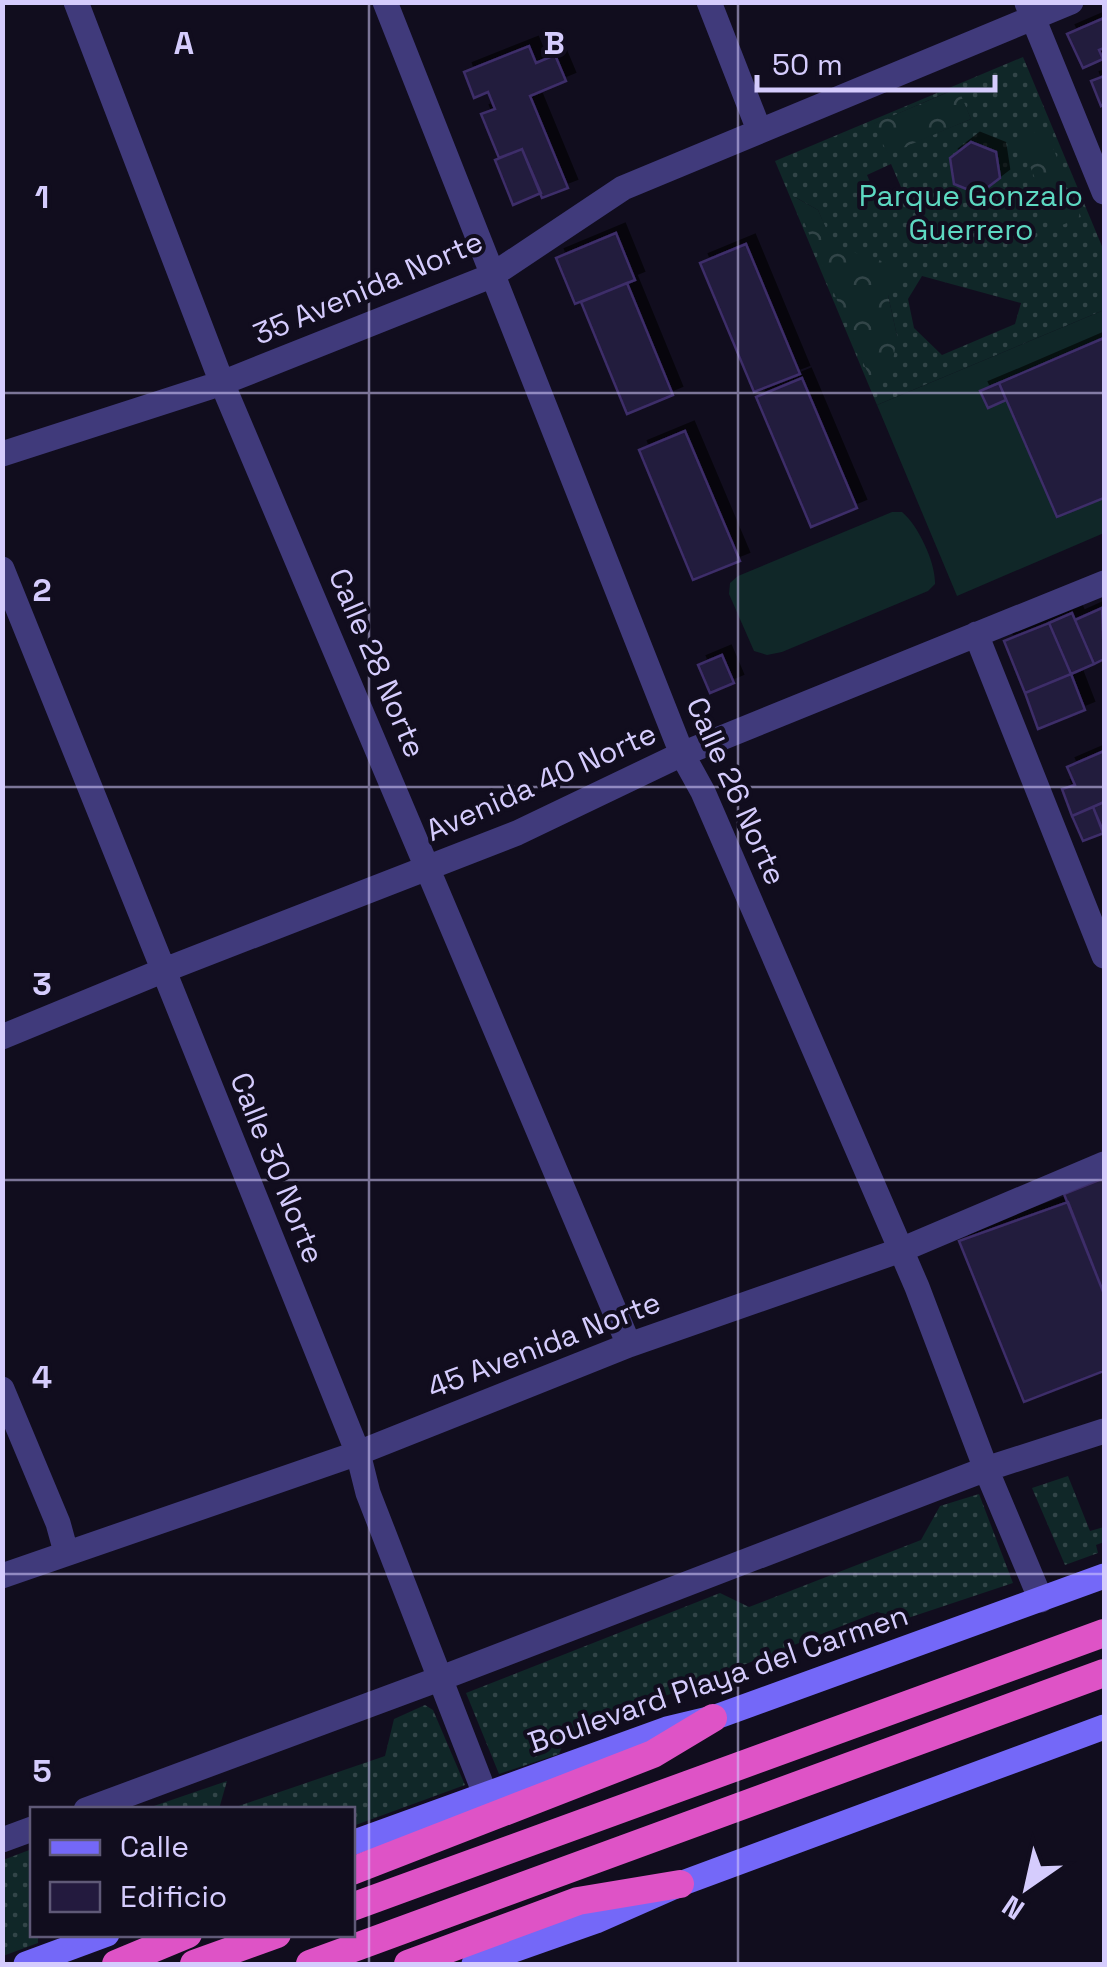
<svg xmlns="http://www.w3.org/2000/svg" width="1107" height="1967" font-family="'Space Grotesk',sans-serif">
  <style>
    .grass { fill: url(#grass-dots); fill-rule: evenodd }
    .forest { fill: url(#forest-crowns) }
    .pitch { fill: #102728 }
    .building { fill: #231a3e; stroke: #3d2d69; stroke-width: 2.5; filter: url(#shadow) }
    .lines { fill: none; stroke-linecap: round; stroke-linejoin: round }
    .minor { stroke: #403a7b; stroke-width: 25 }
    .secondary { stroke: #7468f8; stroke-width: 25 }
    .trunk { stroke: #de53c6; stroke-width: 28 }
    .grid { fill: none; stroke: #d5ccfd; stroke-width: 2.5; stroke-opacity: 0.55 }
    .labels { text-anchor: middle; stroke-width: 8; stroke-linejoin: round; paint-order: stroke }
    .park-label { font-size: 30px; fill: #5dd8c1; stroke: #110d1e }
    .street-label { font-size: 30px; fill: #d5ccfd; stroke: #110d1e }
    .grid-label { font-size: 32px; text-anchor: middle; font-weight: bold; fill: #d5ccfd; stroke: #110d1e; stroke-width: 8; stroke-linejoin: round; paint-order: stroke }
  </style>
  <defs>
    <pattern id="grass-dots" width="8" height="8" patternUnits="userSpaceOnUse" patternTransform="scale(2.5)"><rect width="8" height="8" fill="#102728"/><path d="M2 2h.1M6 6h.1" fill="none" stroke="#324548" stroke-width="1.8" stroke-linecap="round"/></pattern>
    <pattern id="forest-crowns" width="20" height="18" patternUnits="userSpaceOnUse" patternTransform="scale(2.5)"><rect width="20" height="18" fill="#102728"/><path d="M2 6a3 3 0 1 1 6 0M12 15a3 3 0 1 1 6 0" fill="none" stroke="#324548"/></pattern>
    <filter id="shadow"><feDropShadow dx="9" dy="-9" stdDeviation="0" flood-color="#0009"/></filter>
  </defs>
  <rect width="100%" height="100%" fill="#110d1e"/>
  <!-- grass -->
  <path class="grass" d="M1023,57L1104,251V310L877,405L775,161ZM957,88L971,119L888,153L874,124ZM891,164L904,194L880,205L867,175ZM795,197L818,210L833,246L888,295L897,336L872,382ZM922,276L1021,303L1015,324L942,355L914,328L908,299Z
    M1068,1476L1090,1531L1104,1527V1542L1096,1545L1098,1553L1065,1565L1032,1488Z
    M979,1494L1013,1583L905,1619L877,1612L567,1735L559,1754L499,1774L466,1693L720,1593L749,1607L921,1540L940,1506Z
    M425,1705L433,1710L465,1785L353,1826L352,1810L230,1809L385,1756L394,1719Z
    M227,1781L219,1809H145Z
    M32,1849V1934L38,1935V1943L3,1956V1860Z"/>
  <!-- forest -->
  <path class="forest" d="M958,88L971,119L888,154L873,124Z
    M1045,128L1081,217L1055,228L1019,139Z
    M793,196L818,210L834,246L907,269L888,295L897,336L891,373L872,383Z"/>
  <!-- pitch -->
  <path class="pitch" d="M1104,310V533L957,596L877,405Z
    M892,512H902C918,525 936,563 935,584L928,591L782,652L767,655L754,651L729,594L730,583L738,576Z"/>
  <!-- building -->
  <path class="building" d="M1104,18V48L1099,50L1103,59L1083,68L1067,34Z
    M529,46L536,63L555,55L566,81L530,96L568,188L542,198L522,149L499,158L481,114L495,109L488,92L474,98L464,72Z
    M1104,76V104L1101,106L1091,81Z
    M971,142L996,152L1000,178L979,194L954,184L950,158Z
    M522,149L541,193L513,205L495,160Z
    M616,233L635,280L575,304L556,258Z
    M746,244L800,374L754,392L700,263Z
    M627,283L673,395L627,414L581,302Z
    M1104,338V498L1057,517L999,383Z
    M802,378L857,508L811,527L756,397Z
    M999,383L1006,400L988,408L980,391Z
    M685,431L740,561L693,580L639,450Z
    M1102,608L1104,659L1094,664L1075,620Z
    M1072,613L1094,664L1071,674L1049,623Z
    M1049,623L1071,674L1025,693L1004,641Z
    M722,655L734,683L710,693L698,665Z
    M1071,674L1085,710L1038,729L1025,693Z
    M1104,751V802L1072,816L1062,789L1075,785L1067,767Z
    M1104,802V835L1093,807Z
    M1093,807L1104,833L1083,841L1072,816Z
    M1104,1178V1294L1064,1194Z
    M1068,1202L1104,1294V1371L1024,1402L959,1241Z"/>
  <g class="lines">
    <!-- minor -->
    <path class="minor" d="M76,2L222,383L629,1345
      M385,2L682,754L703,792L917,1287L986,1469L1041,1600
      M709,2L759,130
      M1027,3L1104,192
      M2,454L222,383L491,276L623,188L1071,2
      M2,569L358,1453L368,1493L485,1794
      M976,634L1104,956
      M2,1037L162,971L517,833L682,754L1104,583
      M2,1389L58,1523L66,1552
      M2,1576L358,1453L629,1345L901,1250L1104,1164
      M86,1810L439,1679L986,1469L1104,1431
      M2,1840L32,1829"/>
    <!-- secondary -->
    <path class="secondary" d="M352,1843L667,1729L713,1718L1104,1576
      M26,1964L107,1934
      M474,1964L596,1921L680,1884L1104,1727"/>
    <!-- trunk -->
    <path class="trunk" d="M352,1871L653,1754L713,1718
      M352,1907L1104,1633
      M116,1964L188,1934
      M194,1964L277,1934
      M310,1964L1104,1673
      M408,1964L578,1901L680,1884"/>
  </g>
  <!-- grid -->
  <path class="grid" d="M369,2V1964M738,2V1964M2,393H1104M2,787H1104M2,1180H1104M2,1574H1104"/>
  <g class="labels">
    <!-- park labels -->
    <g class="park-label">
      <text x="971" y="206">Parque Gonzalo<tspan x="971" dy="34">Guerrero</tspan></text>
    </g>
    <!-- street labels -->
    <g class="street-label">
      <text transform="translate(368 288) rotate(-23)" y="10">35 Avenida Norte</text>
      <text transform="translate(377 663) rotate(67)" y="10">Calle 28 Norte</text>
      <text transform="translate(541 782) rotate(-24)" y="10">Avenida 40 Norte</text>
      <text transform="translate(736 791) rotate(66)" y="10">Calle 26 Norte</text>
      <text transform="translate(277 1168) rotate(68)" y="10">Calle 30 Norte</text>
      <text transform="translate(544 1345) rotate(-21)" y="10">45 Avenida Norte</text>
      <text transform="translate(718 1679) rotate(-19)" y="10">Boulevard Playa del Carmen</text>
    </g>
  </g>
  <g class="grid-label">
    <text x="184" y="54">A</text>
    <text x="554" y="54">B</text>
    <text x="42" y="208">1</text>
    <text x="42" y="601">2</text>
    <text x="42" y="995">3</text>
    <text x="42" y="1388">4</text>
    <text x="42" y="1782">5</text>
  </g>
  <!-- border -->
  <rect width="1107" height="1967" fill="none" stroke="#d5ccfd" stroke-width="10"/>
  <!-- legend -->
  <rect x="30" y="1807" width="325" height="130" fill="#110d1e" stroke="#5f5977" stroke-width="2.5"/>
  <rect x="50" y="1840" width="50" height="15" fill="#7468f8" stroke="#5f5977" stroke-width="2.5"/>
  <text x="120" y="1857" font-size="30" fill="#d5ccfd">Calle</text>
  <rect x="50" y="1882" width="50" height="30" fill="#231a3e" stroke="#5f5977" stroke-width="2.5"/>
  <text x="120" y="1907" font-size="30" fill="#d5ccfd">Edificio</text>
  <!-- north arrow -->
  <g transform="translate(1027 1887) rotate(214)" stroke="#110d1e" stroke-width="8" paint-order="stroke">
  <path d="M0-8L18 38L0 25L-18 38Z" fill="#d5ccfd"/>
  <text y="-15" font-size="28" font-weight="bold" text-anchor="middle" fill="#d5ccfd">N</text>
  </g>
  <!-- scale -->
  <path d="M757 75v15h238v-15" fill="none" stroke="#d5ccfd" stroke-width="5"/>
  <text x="772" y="75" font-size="30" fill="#d5ccfd" stroke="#110d1e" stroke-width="8" paint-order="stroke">50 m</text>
</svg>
